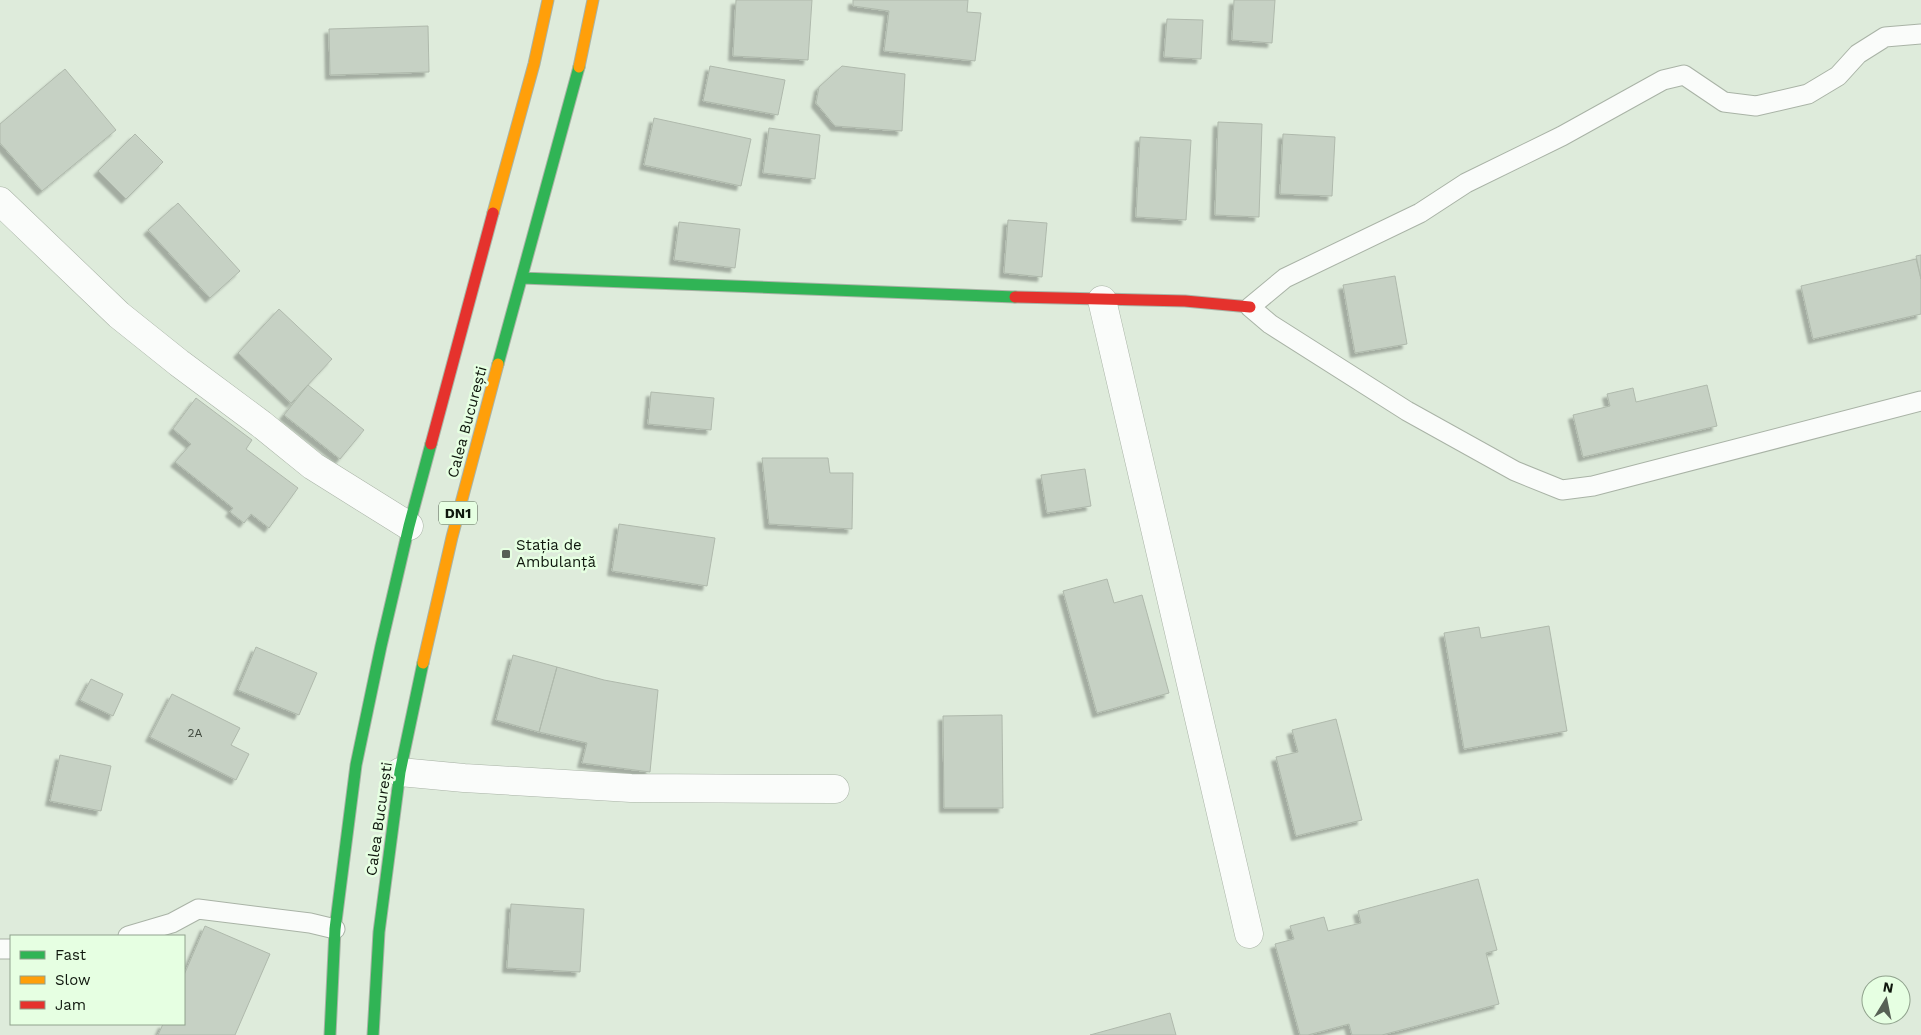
<svg xmlns="http://www.w3.org/2000/svg" width="1921" height="1035" font-family="'Work Sans',sans-serif">
  <style>
    .building { fill: #c6d1c4; stroke: #afb9ac; filter: url(#shadow) }
    .lines { fill: none; stroke-linecap: round; stroke-linejoin: round }
    .lane-casing { stroke: #a9b3a6; stroke-width: 21 }
    .street-casing { stroke: #a9b3a6; stroke-width: 29 }
    .fast-casing { stroke: #a9b3a6; stroke-width: 13 }
    .slow-casing { stroke: #a9b3a6; stroke-width: 13 }
    .jam-casing { stroke: #a9b3a6; stroke-width: 13 }
    .lane { stroke: #fafcfa; stroke-width: 19 }
    .street { stroke: #fafcfa; stroke-width: 28 }
    .fast { stroke: #30b455; stroke-width: 11 }
    .slow { stroke: #ff9f0a; stroke-width: 11 }
    .jam { stroke: #e5322d; stroke-width: 11 }
    .poi-dot { fill: #576155; stroke: #e6ffe2; stroke-width: 2 }
    .labels { text-anchor: middle; stroke-width: 5; stroke-linejoin: round; paint-order: stroke }
    .number-label { font-size: 12px; fill: #3d463b }
    .shield { fill: #e6ffe2; stroke: #505d4d; stroke-width: 1 }
    .shield-label { font-size: 14px; font-weight: bold; fill: #0f170d }
    .street-label { font-size: 15px; fill: #0f170d; stroke: #e6ffe2 }
    .poi-label { font-size: 15px; fill: #0f170d; stroke: #e6ffe2; text-anchor: start }
  </style>
  <defs>
    <filter id="shadow"><feDropShadow dx="-4.5" dy="4.5" stdDeviation="1" flood-color="#0004"/></filter>
  </defs>
  <rect width="100%" height="100%" fill="#deebdb"/>
  <!-- building -->
  <path class="building" d="M736,0H812L808,60L733,56Z
    M853,0H968L967,12L981,13L975,61L884,51L889,11L853,6Z
    M1234,0H1275L1272,43L1232,40Z
    M1167,19L1203,20L1201,59L1164,57Z
    M428,26L429,72L330,75L329,29Z
    M710,66L785,80L778,115L703,101Z
    M842,66L905,74L902,131L835,126L816,103L819,87Z
    M65,69L116,130L42,191L0,143V124Z
    M654,118L751,139L741,186L644,165Z
    M1218,122L1262,124L1259,217L1215,215Z
    M769,128L820,135L815,179L763,173Z
    M135,134L163,162L126,199L98,171Z
    M1283,134L1335,137L1332,196L1280,194Z
    M1140,137L1191,140L1186,220L1136,217Z
    M178,203L240,271L210,298L148,230Z
    M1008,220L1047,223L1042,277L1004,273Z
    M679,222L740,229L735,268L674,260Z
    M1921,255V279L1916,256Z
    M1916,259L1921,279V314L1813,339L1801,286Z
    M1395,276L1407,344L1355,353L1343,285Z
    M279,309L332,359L291,403L238,353Z
    M308,385L364,430L340,459L284,415Z
    M1707,385L1717,426L1583,457L1573,415L1610,406L1607,394L1633,388L1636,402Z
    M651,392L714,398L711,430L648,424Z
    M196,398L252,440L246,449L298,488L269,528L251,514L244,523L230,512L233,508L175,462L191,444L173,429Z
    M762,458H828L830,473H853L852,529L769,524Z
    M1085,469L1091,506L1047,513L1041,475Z
    M619,524L715,538L707,586L612,571Z
    M1107,579L1114,603L1142,595L1169,693L1097,713L1063,591Z
    M1549,626L1567,731L1464,749L1444,633L1479,627L1481,638Z
    M256,647L317,673L299,715L238,690Z
    M513,655L557,667L539,732L496,720Z
    M557,667L604,680L658,690L650,772L582,763L587,743L539,732Z
    M91,679L123,694L113,716L80,700Z
    M172,694L240,728L231,745L249,754L236,780L150,737Z
    M1002,715L1003,808H944L943,716Z
    M1336,719L1362,820L1296,836L1276,757L1298,752L1292,730Z
    M60,755L111,766L101,811L50,801Z
    M1478,879L1497,950L1486,953L1499,1004L1382,1035H1352L1349,1024L1308,1035H1300L1275,944L1294,939L1290,926L1324,917L1328,931L1361,923L1358,911Z
    M511,904L584,909L580,972L507,968Z
    M205,926L270,954L235,1035H158L163,1024H184V975Z
    M1170,1013L1176,1035H1090Z"/>
  <g class="lines">
    <defs>
      <path id="lane" d="M1921,34L1885,37L1858,54L1838,76L1808,94L1756,106L1724,102L1684,75L1663,80L1562,136L1466,183L1420,213L1285,278L1250,307L1270,324L1407,411L1515,471L1562,490L1593,486L1921,401
        M128,936L172,923L198,909L310,923L335,929
        M0,949H11"/>
      <path id="street" d="M0,201L119,315L179,363L261,424L313,466L409,526
        M1102,300L1249,934
        M400,772L464,778L631,788L835,789"/>
      <path id="fast" d="M522,278L1015,297
        M498,364L579,67
        M330,1035L335,929L356,765L381,646L409,526L431,444
        M373,1035L379,932L400,772L423,663"/>
      <path id="slow" d="M579,67L593,0
        M493,213L534,64L548,0
        M423,663L452,537L498,364"/>
      <path id="jam" d="M1015,297L1185,301L1250,307
        M431,444L493,213"/>
    </defs>
    <!-- lane casing -->
    <use href="#lane" class="lane-casing"/>
    <!-- street casing -->
    <use href="#street" class="street-casing"/>
    <!-- fast casing -->
    <use href="#fast" class="fast-casing"/>
    <!-- slow casing -->
    <use href="#slow" class="slow-casing"/>
    <!-- jam casing -->
    <use href="#jam" class="jam-casing"/>
    <!-- lane -->
    <use href="#lane" class="lane"/>
    <!-- street -->
    <use href="#street" class="street"/>
    <!-- fast -->
    <use href="#fast" class="fast"/>
    <!-- slow -->
    <use href="#slow" class="slow"/>
    <!-- jam -->
    <use href="#jam" class="jam"/>
  </g>
  <!-- markers -->
  <rect class="poi-dot" x="501" y="549" width="10" height="10" rx="2.5"/>
  <g class="labels">
    <!-- number labels -->
    <g class="number-label">
      <text x="195" y="737">2A</text>
    </g>
    <!-- shield labels -->
    <rect class="shield" x="439" y="501.5" width="38" height="23" rx="4"/>
    <g class="shield-label">
      <text x="458" y="518">DN1</text>
    </g>
    <!-- street labels -->
    <g class="street-label">
      <text transform="translate(467 422) rotate(-75)" y="5">Calea București</text>
      <text transform="translate(379 819) rotate(-82)" y="5">Calea București</text>
    </g>
    <!-- poi labels -->
    <g class="poi-label">
      <text x="516" y="550">Stația de<tspan x="516" dy="17">Ambulanță</tspan></text>
    </g>
  </g>
  <!-- legend -->
  <rect x="10" y="935" width="175" height="90" fill="#e6ffe2" stroke="#90a28d"/>
  <rect x="20" y="951" width="25" height="8" fill="#30b455" stroke="#90a28d"/>
  <text x="55" y="960" font-size="15" fill="#0f170d">Fast</text>
  <rect x="20" y="976" width="25" height="8" fill="#ff9f0a" stroke="#90a28d"/>
  <text x="55" y="985" font-size="15" fill="#0f170d">Slow</text>
  <rect x="20" y="1001" width="25" height="8" fill="#e5322d" stroke="#90a28d"/>
  <text x="55" y="1010" font-size="15" fill="#0f170d">Jam</text>
  <!-- north arrow -->
  <g transform="translate(1886 1000) rotate(10)"><circle r="24" fill="#e6ffe2" stroke="#90a28d"/>
  <path d="M0-4L9 19L0 12L-9 19Z" fill="#576155"/>
  <text y="-8" font-size="14" font-weight="bold" text-anchor="middle" fill="#0f170d">N</text>
  </g>
</svg>
